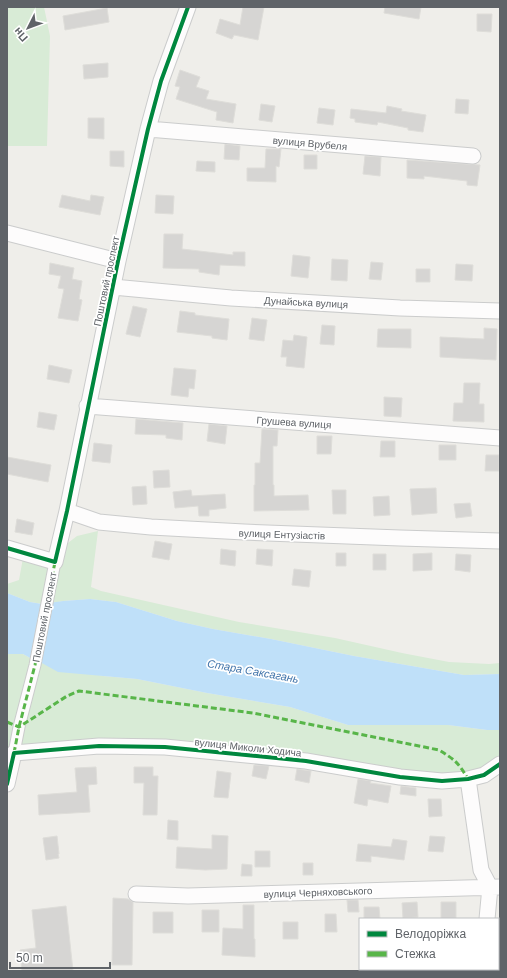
<svg xmlns="http://www.w3.org/2000/svg" width="507" height="978" font-family="Arial,sans-serif">
  <style>
    .green { fill: #d8ebd6 }
    .water { fill: #bfe0f9 }
    .building { fill: #d6d5d3; stroke: #deddd9 }
    .lines { fill: none; stroke-linecap: round; stroke-linejoin: round }
    .pedestrian-casing { stroke: #cbcccc; stroke-width: 13 }
    .minor-casing { stroke: #cbcccc; stroke-width: 17 }
    .pedestrian { stroke: #fdfcfc; stroke-width: 11 }
    .minor { stroke: #fdfcfc; stroke-width: 15 }
    .quiet { stroke: #58b549; stroke-width: 3; stroke-dasharray: 6 3; stroke-linecap: butt }
    .cycleway-casing { stroke: #fff; stroke-width: 6 }
    .cycleway { stroke: #00873e; stroke-width: 4 }
    .labels { text-anchor: middle; stroke-width: 3.5; stroke-linejoin: round; paint-order: stroke }
    .street-label { font-size: 10px; fill: #5f6368; stroke: #fff }
    .water-label { font-size: 11px; font-style: italic; fill: #4174aa; stroke: #fff }
  </style>
  <rect width="100%" height="100%" fill="#efeeea"/>
  <!-- green -->
  <path class="green" d="M7,7H44L50,36L47,146H7Z
    M98,531L91,587L101,591L239,622L335,638L402,653L449,662L489,664L500,663V674L464,675L354,656L271,639L213,629L177,621L116,602L90,599L63,601L52,603L64,546L77,536Z
    M23,558L50,568L43,604L30,602L7,593V584L19,580Z
    M7,654H23L32,659L10,753L7,752Z
    M40,661L103,676L137,679L207,693L290,707L348,725H448L487,730H500V764L468,779L165,747L19,753Z"/>
  <!-- water -->
  <path class="water" d="M7,593L30,602L42,604L63,601L90,599L116,602L177,621L213,629L271,639L354,656L464,675L500,674V730H487L448,725H348L290,707L207,693L137,679L58,672L40,662L32,659L23,654H7Z"/>
  <!-- building -->
  <path class="building" d="M243,7H264L258,40L234,35L232,39L216,33L220,19L240,25Z
    M385,7H421L419,19L384,13Z
    M107,8L109,22L65,30L63,16Z
    M477,14H492L491,32L477,31Z
    M108,63V77L84,79L83,65Z
    M180,70L200,77L196,87L209,91L206,99L236,104L233,123L216,120L217,112L176,99L180,87L175,86Z
    M456,99L469,100L468,114L455,113Z
    M261,104L275,106L272,122L259,120Z
    M387,106L402,109L401,111L426,115L423,132L408,130V128L378,122L377,125L355,122V119L350,118L351,109L386,113Z
    M319,108L335,110L333,125L317,123Z
    M88,118H104V139L88,138Z
    M225,144L240,146L239,160L224,159Z
    M266,149H281L279,167L276,166V182L247,181V168H265Z
    M110,151H124V167L110,166Z
    M304,155H317V169H304Z
    M365,156L381,157L380,176L363,174Z
    M407,160L480,165L477,186L467,185V181L424,176V179L407,178Z
    M197,161L215,162V172L196,171Z
    M62,195L90,201L91,195L104,197L100,215L59,207Z
    M156,195L174,196L173,214L155,213Z
    M164,234H183L182,249L233,255V252H245V266L220,265L219,275L199,272V269L163,268Z
    M293,255L310,257L308,278L291,276Z
    M332,259L348,260L347,281L331,280Z
    M371,262L383,263L381,280L369,279Z
    M50,263L74,268L72,279L82,281L79,299L82,300L78,321L58,318L64,289L58,288L61,276L49,274Z
    M456,264L473,265L472,281L455,280Z
    M416,269H430V282H416Z
    M133,306L147,309L140,337L126,334Z
    M180,311L195,313V315L229,319L227,340L212,338V336L177,332Z
    M252,318L267,320L264,341L249,339Z
    M322,325L335,326L334,345L320,344Z
    M484,328L497,329L496,360L440,357V337L484,339Z
    M378,329H411V348L377,347Z
    M294,335L307,337L304,368L286,366L287,357H281L283,340L293,341Z
    M49,365L72,370L69,383L47,379Z
    M174,368L196,370L194,389L189,388L188,397L171,395Z
    M464,383H480L479,404H484V422L453,421L454,403H463Z
    M384,397L402,398L401,417L384,416Z
    M39,412L57,415L54,430L37,427Z
    M136,419L183,423L182,440L166,438V435L135,434Z
    M209,424L227,426L225,444L207,441Z
    M262,429L278,430L277,446H273V485H274V496L308,495L309,510L254,511V485H255V463H260Z
    M317,436H332L331,454H317Z
    M381,441H395V457H380Z
    M94,443L112,445L110,463L92,461Z
    M439,445H456V460H439Z
    M486,455H499V471H485Z
    M7,457L51,465L48,482L7,474Z
    M169,470L170,487L154,488L153,471Z
    M146,486L147,504L133,505L132,487Z
    M436,488L437,513L412,515L410,489Z
    M191,490L192,496L225,494L226,508L209,510V516H199L198,506L175,508L173,492Z
    M332,490H346V514H333Z
    M389,496L390,515L374,516L373,497Z
    M470,503L472,516L456,518L454,504Z
    M17,519L34,523L32,535L15,532Z
    M155,541L172,544L169,560L152,557Z
    M221,549L236,551L235,566L220,564Z
    M257,549L273,550L272,566L256,564Z
    M336,553H346V566H336Z
    M432,553V570L413,571V554Z
    M373,554H386V570H373Z
    M456,554L471,555L470,572L455,570Z
    M294,569L311,571L309,587L292,585Z
    M254,765L269,766L266,779L252,776Z
    M96,767L97,784L88,785L90,812L39,815L38,795L77,792L75,768Z
    M134,767H153V776H158L157,815H143L144,783H134Z
    M297,769L311,771L309,783L295,780Z
    M217,771L231,773L228,798L214,797Z
    M358,779L371,781L370,783L391,786L388,803L368,799L367,806L354,803Z
    M401,786L416,788V796L400,794Z
    M428,799H441L442,816L429,817Z
    M168,820L178,821V840L167,839Z
    M212,835L228,836L227,869L205,870L176,868L177,847L212,849Z
    M57,836L59,854H58L59,858L46,860L43,838Z
    M430,836L445,837L443,852L428,851Z
    M393,839L407,841L404,860L371,856V862L356,861L358,844L391,847Z
    M255,851H270V867H255Z
    M303,863H313V875H303Z
    M242,864L252,865V876H241Z
    M113,898L128,899L133,902L132,965H112Z
    M347,900H358L359,912H348Z
    M417,902L418,917L403,918L402,903Z
    M441,902H456V918L441,919Z
    M243,905H254V939H255V957L222,955L223,928L243,929Z
    M66,906L73,971H22L20,950L36,948L32,910Z
    M364,907H379L380,919H364Z
    M202,910H219V932H202Z
    M153,912H173V933H153Z
    M325,914H336L337,932H325Z
    M283,922H298V939H283Z"/>
  <g class="lines">
    <defs>
      <path id="pedestrian" d="M14,753L19,727L35,665L55,562"/>
      <path id="minor" d="M148,129L473,156
        M7,233L118,261
        M113,287L231,298L400,308L500,311
        M87,406L500,438
        M67,511L99,522L151,527L244,532L400,538L500,541
        M7,548L55,562L67,511L118,261L148,129L161,81L188,7
        M468,779L481,870L490,887L487,919
        M7,784L14,753L99,746L165,747L306,761L400,777L442,781L468,779L484,775L500,764
        M136,894L188,896L500,887
        M481,971V969"/>
    </defs>
    <!-- pedestrian casing -->
    <use href="#pedestrian" class="pedestrian-casing"/>
    <!-- minor casing -->
    <use href="#minor" class="minor-casing"/>
    <!-- pedestrian -->
    <use href="#pedestrian" class="pedestrian"/>
    <!-- minor -->
    <use href="#minor" class="minor"/>
    <!-- quiet -->
    <path class="quiet" d="M7,722L19,727L67,696L79,691L253,713L439,750C455,760 458,762 468,779
      M14,753L19,727L35,665L55,562"/>
    <defs>
      <path id="cycleway" d="M7,548L55,562L67,511L118,261L148,129L161,81L188,7
        M7,784L14,753L99,746L165,747L306,761L400,777L442,781L468,779L484,775L500,764"/>
    </defs>
    <!-- cycleway casing -->
    <use href="#cycleway" class="cycleway-casing"/>
    <!-- cycleway -->
    <use href="#cycleway" class="cycleway"/>
  </g>
  <g class="labels">
    <!-- street labels -->
    <g class="street-label">
      <text transform="translate(310 143) rotate(5)" y="4">вулиця Врубеля</text>
      <text transform="translate(106 281) rotate(-78)" y="4">Поштовий проспект</text>
      <text transform="translate(306 302) rotate(3)" y="4">Дунайська вулиця</text>
      <text transform="translate(294 422) rotate(4)" y="4">Грушева вулиця</text>
      <text transform="translate(282 534) rotate(2)" y="4">вулиця Ентузіастів</text>
      <text transform="translate(44 617) rotate(-79)" y="4">Поштовий проспект</text>
      <text transform="translate(248 747) rotate(6)" y="4">вулиця Миколи Ходича</text>
      <text transform="translate(318 892) rotate(-2)" y="4">вулиця Черняховського</text>
    </g>
    <!-- water labels -->
    <g class="water-label">
      <text transform="translate(253 671) rotate(10)" y="4">Стара Саксагань</text>
    </g>
  </g>
  <!-- border -->
  <rect width="507" height="978" fill="none" stroke="#5f6368" stroke-width="16"/>
  <!-- legend -->
  <rect x="359" y="918" width="140" height="52" fill="#ffffff" stroke="#bfc1c3"/>
  <rect x="367" y="931" width="20" height="6" fill="#00873e" stroke="#bfc1c3"/>
  <text x="395" y="938" font-size="12" fill="#5f6368">Велодоріжка</text>
  <rect x="367" y="951" width="20" height="6" fill="#58b549" stroke="#bfc1c3"/>
  <text x="395" y="958" font-size="12" fill="#5f6368">Стежка</text>
  <!-- north arrow -->
  <g transform="translate(28 28) rotate(228)" stroke="#ffffff" stroke-width="3" paint-order="stroke">
  <path d="M0-3L7 15L0 10L-7 15Z" fill="#5f6368"/>
  <text y="-6" font-size="11" font-weight="bold" text-anchor="middle" fill="#5f6368">Пн</text>
  </g>
  <!-- scale -->
  <path d="M10 962v6h100v-6" fill="none" stroke="#5f6368" stroke-width="2"/>
  <text x="16" y="962" font-size="12" fill="#5f6368" stroke="#ffffff" stroke-width="3" paint-order="stroke">50 m</text>
</svg>
